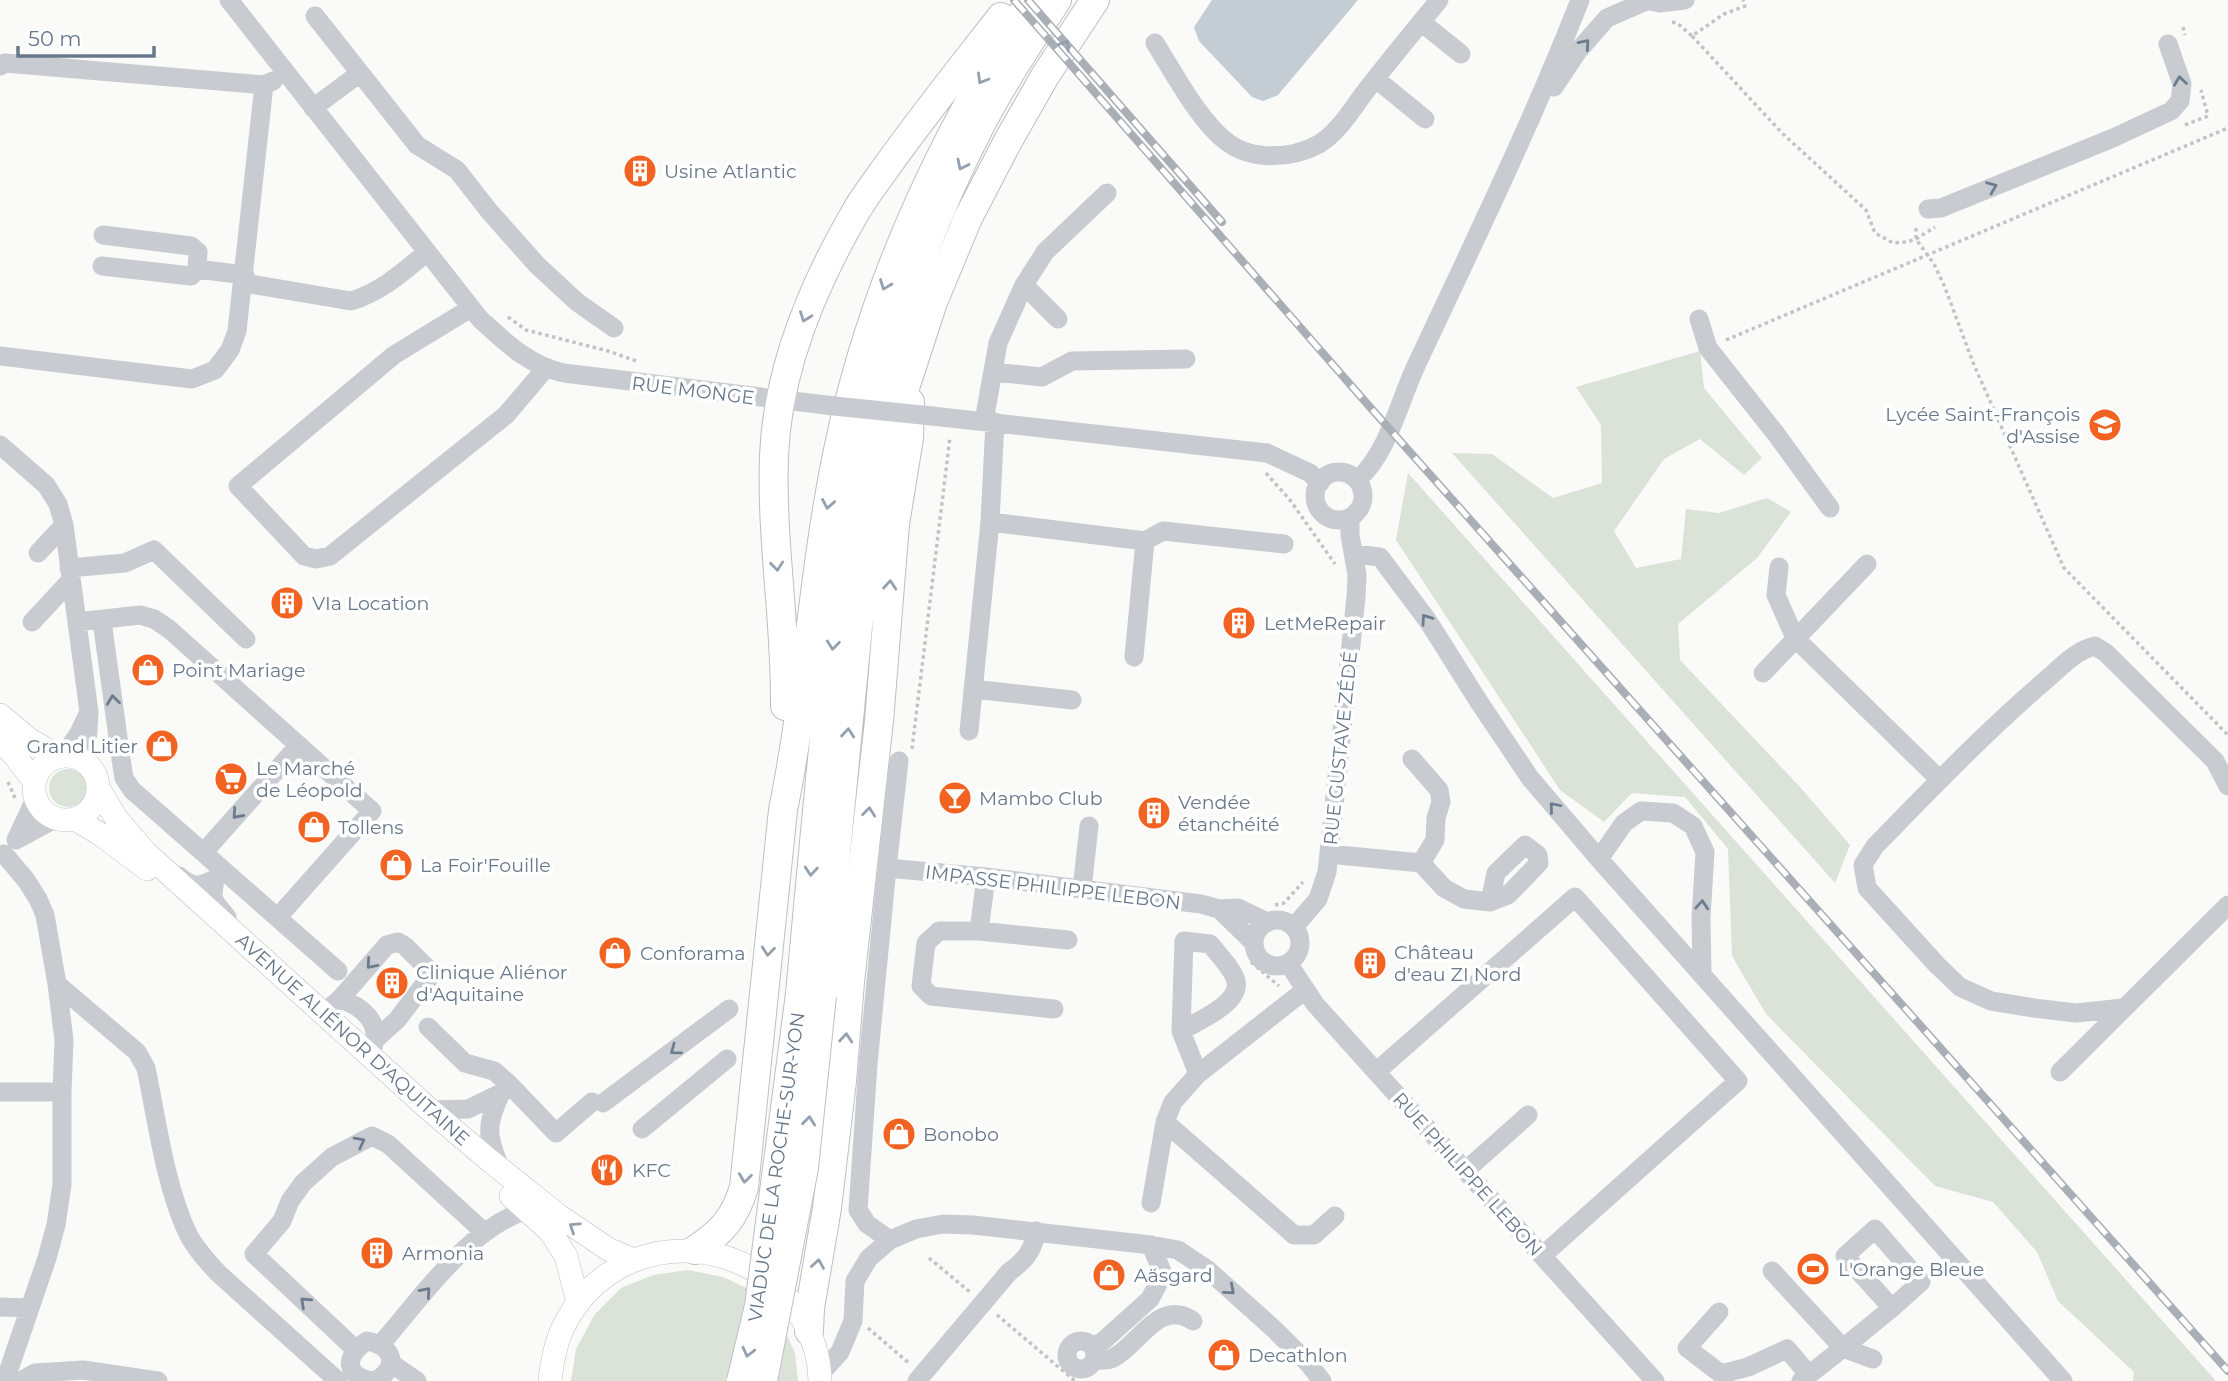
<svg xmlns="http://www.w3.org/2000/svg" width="2228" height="1381" font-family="Montserrat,sans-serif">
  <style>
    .green { fill: #dbe2d8 }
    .water { fill: #c3cdd3 }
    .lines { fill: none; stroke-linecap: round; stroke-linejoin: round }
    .major-casing { stroke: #bbbfc3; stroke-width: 24 }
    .highway-casing { stroke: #bcbfc3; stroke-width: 30 }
    .path { stroke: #c1c4c6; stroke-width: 3.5; stroke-dasharray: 3.5 3.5; stroke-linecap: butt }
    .minor { stroke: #c8cbd0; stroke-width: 19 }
    .major { stroke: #fff; stroke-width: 23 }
    .highway { stroke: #fff; stroke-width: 28 }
    .rail-casing { stroke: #aaafb6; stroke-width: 8 }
    .rail { stroke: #fff; stroke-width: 5; stroke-dasharray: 16; stroke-linecap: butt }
    .highway-bridge-casing { stroke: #bcbfc3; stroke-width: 30; stroke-linecap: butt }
    .minor-bridge { stroke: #c8cbd0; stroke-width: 19 }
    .highway-bridge { stroke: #fff; stroke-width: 28 }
    .oneway { stroke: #6c7c8e }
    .oneway2 { stroke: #95a0ae }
    .labels { text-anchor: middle; stroke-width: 7; stroke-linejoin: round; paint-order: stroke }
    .poi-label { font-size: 19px; fill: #67788b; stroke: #fff; text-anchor: start }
    .street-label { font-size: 19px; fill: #67788b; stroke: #fff }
  </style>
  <rect width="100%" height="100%" fill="#fafaf8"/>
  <!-- green -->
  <path class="green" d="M1700,351L1704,388L1762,458L1744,475L1700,439L1664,459L1614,531L1636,568L1681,559L1686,509L1719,513L1767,498L1791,512L1757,558L1678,624L1680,660L1800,787L1850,845L1835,883L1452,453L1492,454L1553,498L1602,483L1601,425L1576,387Z
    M1408,473L2216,1381H2133L2134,1372L2058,1301L2037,1252L1993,1202L1935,1186L1766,1014L1732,956L1728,849L1685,797L1632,793L1604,822L1560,790L1396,540Z
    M49 788a19 19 0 1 1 38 0a19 19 0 1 1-38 0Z
    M688,1270L723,1277L753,1291L780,1320L795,1353L798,1381H571L576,1349L595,1314L621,1288L653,1275Z"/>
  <!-- water -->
  <path class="water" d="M1212,0H1358L1278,95L1263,101L1252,97L1199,41L1194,27Z"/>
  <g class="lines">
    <defs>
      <path id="major" d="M0,715L30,740L58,756
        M0,741L15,756L34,781
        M34 788a32 32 0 1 1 64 0a32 32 0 1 1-64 0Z
        M98,788L116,818L146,853L430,1110L489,1160L559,1216L608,1249L634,1260
        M75,819L100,834L147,869
        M511,1196L550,1231L566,1256L578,1302
        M550,1381C552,1360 556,1339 567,1320C618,1227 751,1229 803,1320C813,1338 820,1360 820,1381"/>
      <path id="highway" d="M785,706C786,623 771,540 774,457C777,370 812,287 855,213C864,197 875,183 885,169C922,117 962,67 1001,17
        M800,994C810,884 820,773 832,662C838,605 841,546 853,489C881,362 920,242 980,126C1003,82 1030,41 1057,0
        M822,996L858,627L875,494L889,437L933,302L968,218L1008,141L1045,76L1095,0
        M695,1250C722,1232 735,1218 744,1187L783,810C807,693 813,572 837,455C870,292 940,139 1031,0
        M809,1331L810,1308L827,1208L842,1081L850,982L879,721L895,524L909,438L910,402"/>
    </defs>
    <!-- major casing -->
    <use href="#major" class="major-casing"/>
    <!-- highway casing -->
    <use href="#highway" class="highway-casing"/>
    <!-- path -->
    <path class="path" d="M1672,22L1677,23L1692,36L1724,14L1745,6L1743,0
      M2183,27L2185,35
      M1692,36L1782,133L1866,210L1875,233L1893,243L1907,242L1916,239L1935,227
      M2185,125L2208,116L2201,90
      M1916,228V239L1934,264L1944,285L1974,365L2064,568L2228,735
      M508,317L526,330L608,351L639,362
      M1726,340L2228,128
      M1266,473L1290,500L1335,564
      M912,749L950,437
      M8,782L15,798
      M1275,905L1284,903L1303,882
      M1251,962L1279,986
      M929,1258L970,1292
      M997,1315L1075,1381
      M868,1328L910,1364"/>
    <!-- minor -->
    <path class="minor" d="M229,0L480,319C505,342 529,366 564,373L834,406
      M1645,0L1660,3L1685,0
      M315,16L417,145L457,170L489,211L537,265L577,302L614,328
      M1421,22L1461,54
      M1155,43C1174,73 1199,121 1227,142C1252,161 1292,159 1319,144C1338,133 1352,109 1365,92C1389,61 1414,31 1439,0
      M0,66L5,63L264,85L273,81
      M1376,79L1425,119
      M1554,87L1578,51L1607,18L1646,1
      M313,108L360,73
      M1928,209L1941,208L2113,138L2171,111L2180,101L2182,84L2168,44
      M103,235L191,246L198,252L197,269L245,275
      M102,266L191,276L197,269
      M244,283L351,301C381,292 403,272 427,252
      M1024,285L1058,319
      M471,308L394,355L238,486L304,556L316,559L330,556L506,415L545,369
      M1699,319L1708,348L1776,434L1830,508
      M0,356L192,379L215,370L230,350L237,331L264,85
      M994,372L1042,377L1072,361L1186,359
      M932,416L1267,453L1310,473L1320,483
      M984,421L998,343L1024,285L1045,252L1107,193
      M0,445L46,485L58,504L64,525L89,712
      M1315 496a24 24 0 1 1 48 0a24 24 0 1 1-48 0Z
      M1357,480C1387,455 1399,403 1415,368C1472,246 1531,125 1580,0
      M990,522L1145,541L1163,531L1284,544
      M38,553L64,525
      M1355,554L1380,557L1428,621L1479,702L1530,778L1599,859L2063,1381
      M1779,567L1776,595L1795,638L1940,780
      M69,568L125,563L154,550L246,639
      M102,621L121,759L124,778L132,790L338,971
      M32,622L71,580
      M77,622L140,615L154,619L169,629L372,811L278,917
      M1134,657L1145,541
      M1763,673L1867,564
      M973,689L1072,700
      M969,731L990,522L995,422
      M64,755L79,733L89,712L86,762
      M1412,759L1439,790L1441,802L1436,818L1435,840L1421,863
      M899,761L887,868L986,877L1201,904L1219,909L1238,908L1267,922
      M35,799L16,840L55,819
      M204,852L299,745
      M4,854L26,880L38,899L45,915L57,984L64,1040L62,1092V1184L56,1225L47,1258L5,1381
      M1329,854L1421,863L1444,888L1464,899L1490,902L1508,895L1539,863L1538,855L1525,845L1496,873L1490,902
      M1599,859L1624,823L1641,811L1673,813L1693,826L1705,852L1701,918L1702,973
      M887,868L868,1064L858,1210L867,1224L890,1240
      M179,876C193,888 199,887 215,879C211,902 213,900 227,917
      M1082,889L1089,826
      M1219,909L1254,943
      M1254 943a23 23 0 1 1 46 0a23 23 0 1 1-46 0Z
      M1294,927L1318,899L1327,872L1356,597L1357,575L1350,535V518
      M979,931L986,877
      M1288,963L1315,1004L1655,1381
      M57,984L137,1052L146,1068C157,1120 165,1186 188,1234C195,1248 207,1261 218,1273L338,1381
      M340,999L387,945L398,942L405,946L430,971L429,978L397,1020L377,1038
      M332,1006L340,999C362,1006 382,1023 373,1047
      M2123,1008L2076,1013L2034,1008L1991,1001L1960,987L1937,965L1867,888L1863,865L1875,846C1931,789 1986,731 2047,679C2061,667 2076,650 2095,646L2106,653L2215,761L2228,786
      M1054,1009L931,996L921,986L926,943L939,931H979L1068,940
      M428,1027L465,1063L494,1071L509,1084L556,1133L592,1102
      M1181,1031C1197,1021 1241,1004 1236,981C1233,969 1218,954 1210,944L1184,941L1181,1031L1198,1074
      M1376,1072L1575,897L1738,1081L1542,1256
      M2060,1072L2228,905
      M0,1092H62
      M501,1093C485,1126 487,1136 501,1170
      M603,1103L729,1009
      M430,1110L468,1109L501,1093
      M1165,1122L1294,1235H1314L1335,1216
      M642,1129L727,1059
      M1465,1171L1528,1115
      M1151,1203L1165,1122L1173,1102L1198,1074L1305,990
      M1151,1245L1178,1250L1208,1270L1275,1330L1308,1363L1322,1381
      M1772,1271L1843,1348L1892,1308L1921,1282L1875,1229L1845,1256L1892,1308
      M0,1307L29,1308
      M1719,1312L1687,1348L1721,1374L1748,1367L1787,1349L1809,1375
      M1067 1355a14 14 0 1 1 28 0a14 14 0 1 1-28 0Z
      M381,1344C422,1297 466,1231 526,1210
      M355,1349L254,1254L282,1221L290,1201L303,1183L332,1157L372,1136L388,1144L484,1232
      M1094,1360C1100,1360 1106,1361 1111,1359C1138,1347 1159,1297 1193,1321
      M391,1363L417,1381
      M820,1374L840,1352L853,1321L855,1281L869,1258L890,1240L916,1229L943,1224L973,1225L1151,1245L1163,1274L1150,1299L1102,1342L1092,1346
      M21,1381L35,1373L83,1370L158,1381
      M374,1381C345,1378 343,1356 367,1341C394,1346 400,1367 375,1381
      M917,1381L1009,1272C1024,1261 1034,1251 1036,1231
      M1801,1381L1843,1348L1873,1359"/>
    <!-- major -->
    <use href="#major" class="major"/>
    <!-- highway -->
    <use href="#highway" class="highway"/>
    <defs>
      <path id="rail" d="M1014,0L1369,406L2228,1371
        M1028,0L1222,222"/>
    </defs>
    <!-- rail casing -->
    <use href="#rail" class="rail-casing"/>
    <!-- rail -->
    <use href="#rail" class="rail"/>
    <defs>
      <path id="highway-bridge" d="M741,1381L759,1306L800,994
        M763,1381L804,1168L822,996"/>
    </defs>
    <!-- highway-bridge casing -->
    <use href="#highway-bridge" class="highway-bridge-casing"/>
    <!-- minor-bridge -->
    <path class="minor-bridge" d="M834,406L932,416"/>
    <!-- highway-bridge -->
    <use href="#highway-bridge" class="highway-bridge"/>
  </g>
  <!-- one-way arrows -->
  <defs><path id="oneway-chevron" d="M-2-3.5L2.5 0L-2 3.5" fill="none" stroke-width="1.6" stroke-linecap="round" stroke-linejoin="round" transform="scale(1.75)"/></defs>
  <g class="oneway">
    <use href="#oneway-chevron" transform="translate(1585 44) rotate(-49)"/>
    <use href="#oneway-chevron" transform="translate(2180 81) rotate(-98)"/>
    <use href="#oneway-chevron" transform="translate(1992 187) rotate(-22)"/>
    <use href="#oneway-chevron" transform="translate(1426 619) rotate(-125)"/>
    <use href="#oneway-chevron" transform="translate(113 700) rotate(-97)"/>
    <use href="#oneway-chevron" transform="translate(1554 807) rotate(-130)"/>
    <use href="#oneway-chevron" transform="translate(237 814) rotate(132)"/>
    <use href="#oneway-chevron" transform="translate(1702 905) rotate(-86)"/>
    <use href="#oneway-chevron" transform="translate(371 964) rotate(131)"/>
    <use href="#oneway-chevron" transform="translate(675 1050) rotate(143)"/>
    <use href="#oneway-chevron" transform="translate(360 1142) rotate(-28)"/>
    <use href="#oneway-chevron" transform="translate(1230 1290) rotate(41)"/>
    <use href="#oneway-chevron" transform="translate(426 1292) rotate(-49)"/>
    <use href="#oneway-chevron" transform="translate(305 1302) rotate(-137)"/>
  </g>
  <g class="oneway2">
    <use href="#oneway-chevron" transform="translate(1065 45) rotate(-58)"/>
    <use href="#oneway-chevron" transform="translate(982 79) rotate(120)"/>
    <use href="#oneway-chevron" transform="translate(962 165) rotate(116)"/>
    <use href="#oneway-chevron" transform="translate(885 285) rotate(111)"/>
    <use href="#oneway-chevron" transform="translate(805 317) rotate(110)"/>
    <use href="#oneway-chevron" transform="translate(828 504) rotate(100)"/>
    <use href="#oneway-chevron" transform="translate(777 566) rotate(84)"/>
    <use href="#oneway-chevron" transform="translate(890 585) rotate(-85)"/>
    <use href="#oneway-chevron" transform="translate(833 645) rotate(96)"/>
    <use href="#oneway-chevron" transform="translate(848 733) rotate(-85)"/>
    <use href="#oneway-chevron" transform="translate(869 812) rotate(-84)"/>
    <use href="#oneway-chevron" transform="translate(811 871) rotate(95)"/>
    <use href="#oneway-chevron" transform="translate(768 951) rotate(96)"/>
    <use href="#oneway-chevron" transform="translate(846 1038) rotate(-85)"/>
    <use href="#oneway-chevron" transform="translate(809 1121) rotate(-84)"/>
    <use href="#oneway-chevron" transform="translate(745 1178) rotate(97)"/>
    <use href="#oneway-chevron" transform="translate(574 1227) rotate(-146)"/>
    <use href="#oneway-chevron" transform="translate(818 1264) rotate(-81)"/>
    <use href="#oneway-chevron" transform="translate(748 1352) rotate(104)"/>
  </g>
  <!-- icons -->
  <defs>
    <symbol id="building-disc" viewBox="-11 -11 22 22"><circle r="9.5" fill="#f26220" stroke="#fff"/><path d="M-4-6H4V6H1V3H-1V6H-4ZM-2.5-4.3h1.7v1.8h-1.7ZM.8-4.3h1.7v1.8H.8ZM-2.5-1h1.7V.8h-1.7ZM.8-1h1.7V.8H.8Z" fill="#fff"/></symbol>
    <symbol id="school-disc" viewBox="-11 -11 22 22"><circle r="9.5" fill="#f26220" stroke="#fff"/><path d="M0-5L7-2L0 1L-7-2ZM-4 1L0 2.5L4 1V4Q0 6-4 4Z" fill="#fff"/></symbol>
    <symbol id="shop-disc" viewBox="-11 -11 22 22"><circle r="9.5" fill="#f26220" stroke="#fff"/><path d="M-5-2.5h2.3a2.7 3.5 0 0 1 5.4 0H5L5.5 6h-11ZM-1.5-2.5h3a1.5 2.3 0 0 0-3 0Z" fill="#fff"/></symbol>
    <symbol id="supermarket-disc" viewBox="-11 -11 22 22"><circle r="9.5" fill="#f26220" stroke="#fff"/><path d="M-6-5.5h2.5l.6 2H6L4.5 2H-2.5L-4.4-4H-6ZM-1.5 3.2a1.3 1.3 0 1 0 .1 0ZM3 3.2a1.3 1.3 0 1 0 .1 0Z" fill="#fff"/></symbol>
    <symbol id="bar-disc" viewBox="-11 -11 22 22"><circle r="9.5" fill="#f26220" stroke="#fff"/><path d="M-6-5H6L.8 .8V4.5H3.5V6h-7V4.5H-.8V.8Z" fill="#fff"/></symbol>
    <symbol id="restaurant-disc" viewBox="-11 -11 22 22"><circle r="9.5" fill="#f26220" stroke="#fff"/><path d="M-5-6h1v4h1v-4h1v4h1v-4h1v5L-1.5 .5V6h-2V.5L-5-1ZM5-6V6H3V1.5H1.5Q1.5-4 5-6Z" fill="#fff"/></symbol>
    <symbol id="stadium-disc" viewBox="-11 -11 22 22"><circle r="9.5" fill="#f26220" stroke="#fff"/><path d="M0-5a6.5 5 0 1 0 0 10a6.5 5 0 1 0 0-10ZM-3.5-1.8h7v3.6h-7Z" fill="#fff"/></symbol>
  </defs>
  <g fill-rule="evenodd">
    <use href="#building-disc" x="621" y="152" width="38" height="38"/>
    <use href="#school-disc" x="2086" y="406" width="38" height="38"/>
    <use href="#building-disc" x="268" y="584" width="38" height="38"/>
    <use href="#building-disc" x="1220" y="604" width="38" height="38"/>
    <use href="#shop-disc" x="129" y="651" width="38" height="38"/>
    <use href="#shop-disc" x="143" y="727" width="38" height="38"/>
    <use href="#supermarket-disc" x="212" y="760" width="38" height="38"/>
    <use href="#bar-disc" x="936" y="779" width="38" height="38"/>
    <use href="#building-disc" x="1135" y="794" width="38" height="38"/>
    <use href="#shop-disc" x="295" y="808" width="38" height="38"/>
    <use href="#shop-disc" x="377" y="846" width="38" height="38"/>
    <use href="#shop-disc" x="596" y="934" width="38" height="38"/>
    <use href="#building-disc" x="1351" y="944" width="38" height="38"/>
    <use href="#building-disc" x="373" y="964" width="38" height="38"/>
    <use href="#shop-disc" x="880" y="1115" width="38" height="38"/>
    <use href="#restaurant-disc" x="588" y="1151" width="38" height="38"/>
    <use href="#building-disc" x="358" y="1234" width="38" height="38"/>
    <use href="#stadium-disc" x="1794" y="1250" width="38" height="38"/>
    <use href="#shop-disc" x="1090" y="1256" width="38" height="38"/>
    <use href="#shop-disc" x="1205" y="1336" width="38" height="38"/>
  </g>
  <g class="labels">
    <!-- poi labels -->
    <g class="poi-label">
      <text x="664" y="178">Usine Atlantic</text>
      <text x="2080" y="421" text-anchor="end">Lycée Saint-François<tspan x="2080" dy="22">d'Assise</tspan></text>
      <text x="312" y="610">VIa Location</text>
      <text x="1264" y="630">LetMeRepair</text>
      <text x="172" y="677">Point Mariage</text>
      <text x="138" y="753" text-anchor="end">Grand Litier</text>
      <text x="256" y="775">Le Marché<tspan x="256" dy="22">de Léopold</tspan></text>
      <text x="979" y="805">Mambo Club</text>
      <text x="1178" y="809">Vendée<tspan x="1178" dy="22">étanchéité</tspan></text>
      <text x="338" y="834">Tollens</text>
      <text x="420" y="872">La Foir'Fouille</text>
      <text x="1394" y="959">Château<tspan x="1394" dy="22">d'eau ZI Nord</tspan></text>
      <text x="640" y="960">Conforama</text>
      <text x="416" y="979">Clinique Aliénor<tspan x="416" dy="22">d'Aquitaine</tspan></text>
      <text x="923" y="1141">Bonobo</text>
      <text x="632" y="1177">KFC</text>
      <text x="402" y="1260">Armonia</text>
      <text x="1838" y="1276">L'Orange Bleue</text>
      <text x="1134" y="1282">Aäsgard</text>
      <text x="1248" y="1362">Decathlon</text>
    </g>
    <!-- street labels -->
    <g class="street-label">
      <text transform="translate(693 390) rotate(7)" y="7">RUE MONGE</text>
      <text transform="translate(1340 748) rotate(-84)" y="7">RUE GUSTAVE ZÉDÉ</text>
      <text transform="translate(1053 887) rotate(7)" y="7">IMPASSE PHILIPPE LEBON</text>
      <text transform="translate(353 1039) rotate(42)" y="7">AVENUE ALIÉNOR D'AQUITAINE</text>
      <text transform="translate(776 1167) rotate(-82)" y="7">VIADUC DE LA ROCHE-SUR-YON</text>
      <text transform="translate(1468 1174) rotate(48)" y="7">RUE PHILIPPE LEBON</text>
    </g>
  </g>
  <!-- scale -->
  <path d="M18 46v10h136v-10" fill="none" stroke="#67788b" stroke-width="3.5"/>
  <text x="28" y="46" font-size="21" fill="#67788b" stroke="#ffffff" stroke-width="5" paint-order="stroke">50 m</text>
</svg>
